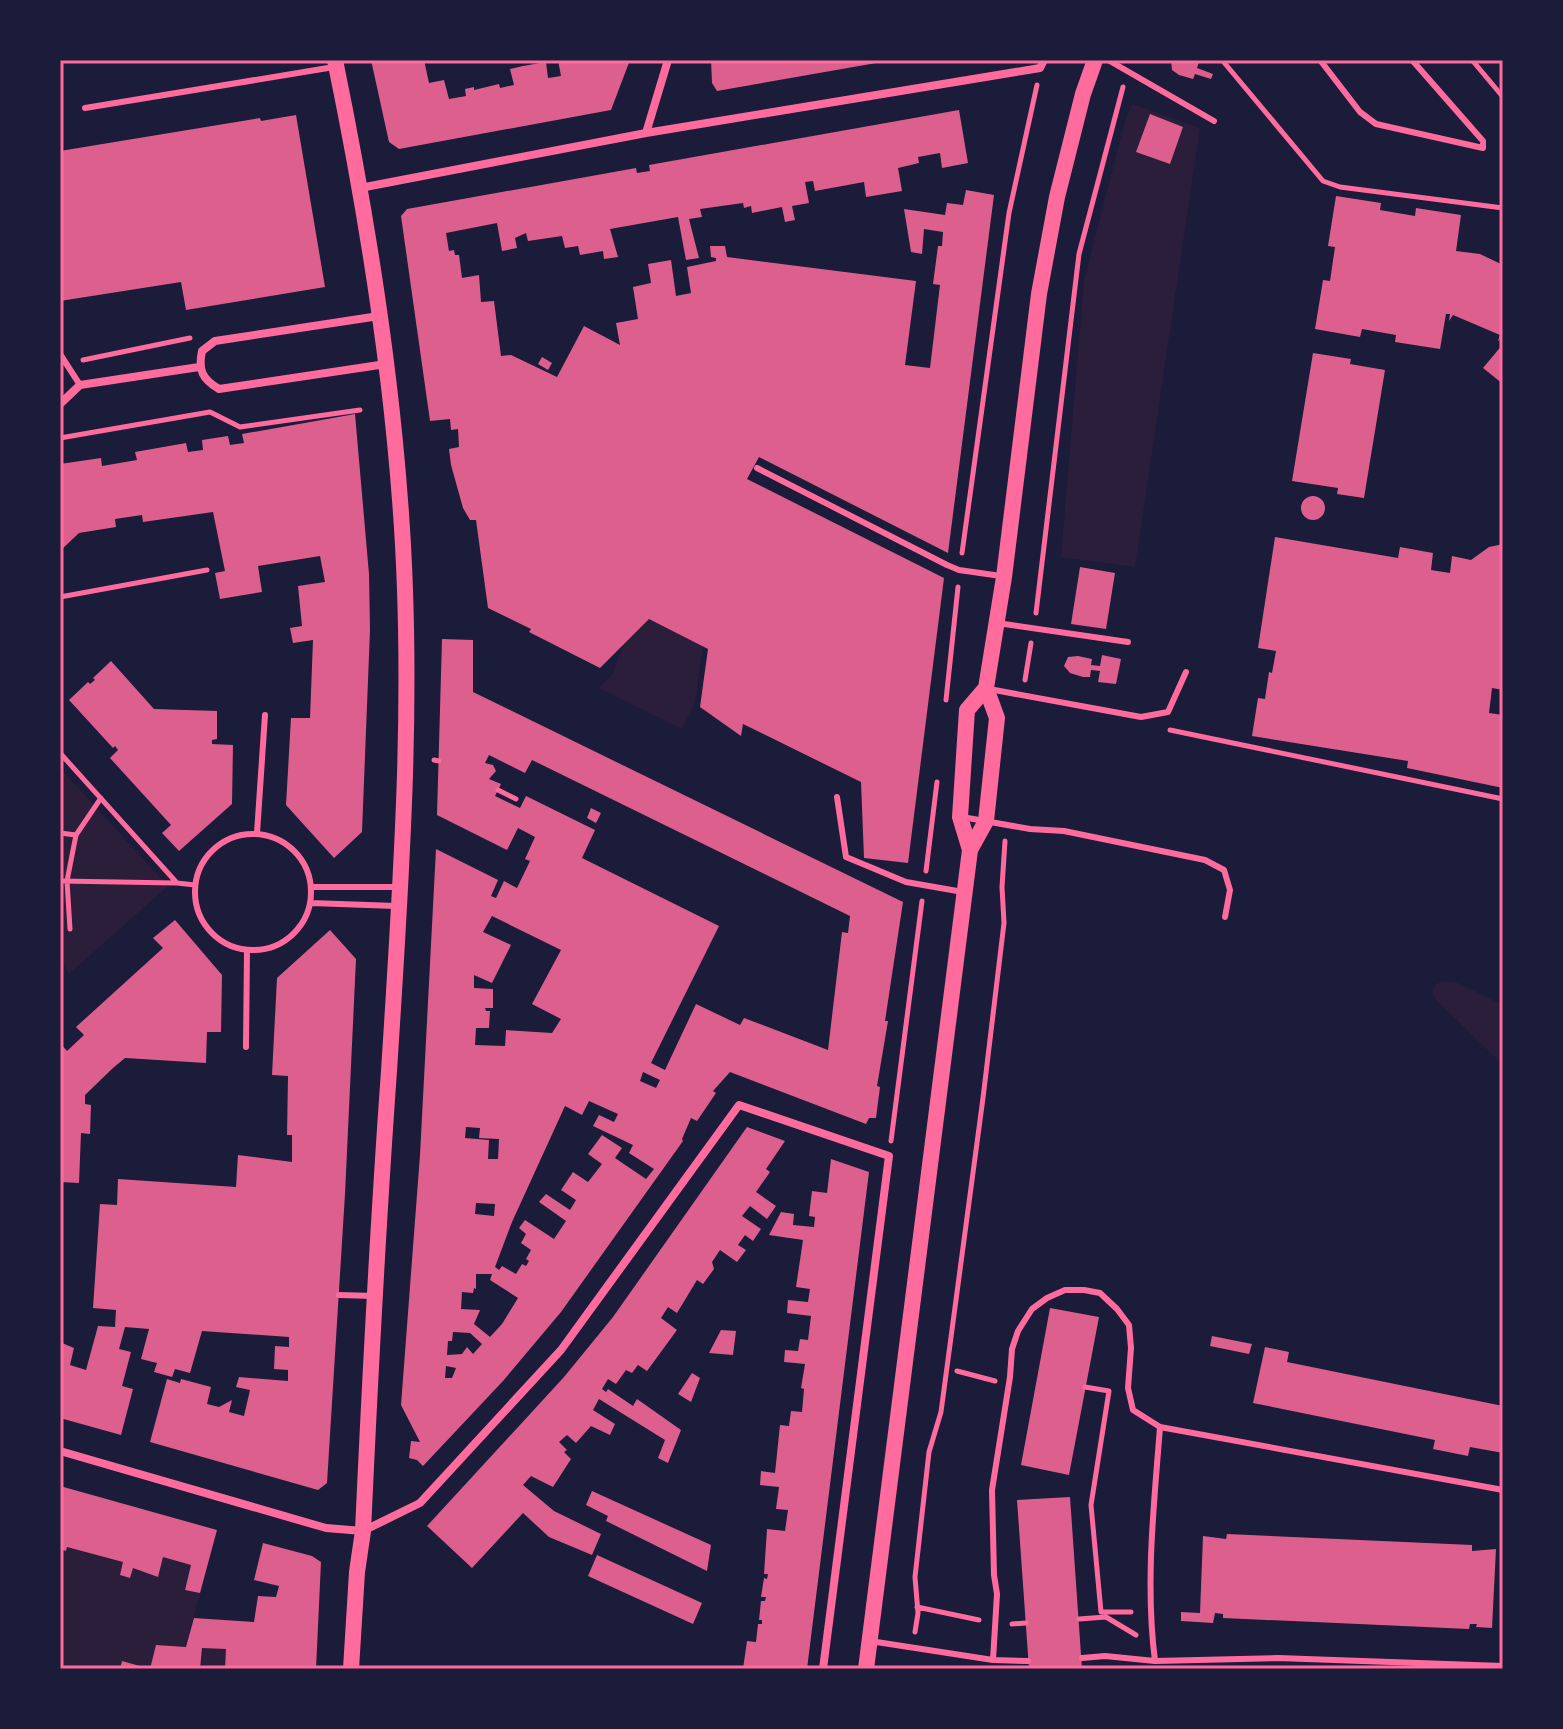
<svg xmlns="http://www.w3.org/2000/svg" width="1563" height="1729" font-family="'Fira Sans',sans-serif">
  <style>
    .green { fill: #2a1e3b }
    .building { fill: #dd5f8e; fill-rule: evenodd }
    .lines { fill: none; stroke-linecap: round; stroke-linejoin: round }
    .path { stroke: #ff6b9d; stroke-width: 5 }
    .service { stroke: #ff6b9d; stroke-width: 6 }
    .minor { stroke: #ff6b9d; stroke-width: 8 }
    .secondary { stroke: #ff6b9d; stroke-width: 16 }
    .neatline { fill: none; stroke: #ff6b9d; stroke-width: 3 }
  </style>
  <rect width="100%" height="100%" fill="#1b1b3a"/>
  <!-- green -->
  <path class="green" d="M1132,104L1200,128L1135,567L1061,557L1084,281L1125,121Z
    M649,619L703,646L695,703L682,729L599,688L612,675L623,645Z
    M60,768L168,886L69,974L60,957Z
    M1444,981L1458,983L1503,1005V1065L1435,999L1433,991L1436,984Z
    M67,1547L123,1562L158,1576L163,1557L191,1565L185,1589L200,1593L186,1647L157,1645L150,1669L123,1661L120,1669H60V1549L66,1551Z
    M202,1648L226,1649L225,1669H200Z"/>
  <!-- building -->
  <path class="building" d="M371,60H424L429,83L444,80L449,99L466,96L465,89L474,87V90L499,84L500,88L514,85L510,69L523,66L546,62L548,78L561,76L558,60H630L611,110L399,149L389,142Z
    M711,60H882V62L717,91L712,83Z
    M1171,60L1199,62L1197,68L1213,74L1211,79L1195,74L1193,79L1179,75L1172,70Z
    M959,110L968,163L942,168L940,153L918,157L919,163L898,168L902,191L866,197L864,182L815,191L813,181L805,182L809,203L792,206L795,220L785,222L782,207L752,213L751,206L744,208L743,203L700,209L702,217L689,219L699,258L686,260L678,217L610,229L618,257L604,259L603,251L580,255L578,246L565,248L562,236L528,241L526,233L515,238L517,248L502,251L497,223L446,233L449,251L454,250L455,255H459L462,278L479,275L481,302L494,301L501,356L511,355L557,377L584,326L620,345L616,323L638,319L633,287L651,283L648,264L671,260L676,296L691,293L687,267L716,261V258L711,257L710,246H725L727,257L916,281L905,365L930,368L940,285L933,284L938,246H942L943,232L924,229L922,254L911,252L904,209L945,215L947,203L963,205L966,190L994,195L948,553L759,457L747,479L944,578L908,863L864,858L861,782L743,724L741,736L700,707L708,649L649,619L600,668L529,632L531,629L488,608L476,520H470L463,508L451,465L449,449L459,447L458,429L451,430L450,419L430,421L401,216L407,209L636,168L637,173L650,171L649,165Z
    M1150,114L1183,127L1170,164L1136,152Z
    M296,115L325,287L186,310L181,282L60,301V151L260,118L261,121Z
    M1336,196L1381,203L1380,210L1415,216L1416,208L1461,215L1456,251L1480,254L1503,265V337L1498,341L1500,335L1453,315L1449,321L1450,314H1446L1440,349L1395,342L1396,335L1362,329L1360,337L1315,329L1323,280L1330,281L1335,247L1328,246Z
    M1503,344V384L1483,368Z
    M1313,353L1351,359L1350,364L1385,370L1364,498L1337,494L1338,488L1292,481Z
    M542,357L552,363L548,370L538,364Z
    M355,414L369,574L370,630L362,832L334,858L286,805L291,718H310L313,640L293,643L290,628L302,626L298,586L325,582L320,556L258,566L262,592L220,599L215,573L225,571L213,512L143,522L142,515L115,519L116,527L79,533L60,551V464L101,458L102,466L137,460L135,452L186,443L188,452L203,450L202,440L228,436L230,445L244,443L242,434Z
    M1301 508a12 12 0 1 1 24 0a12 12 0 1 1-24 0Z
    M1275,537L1398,558L1400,547L1433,553L1431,570L1450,573L1452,556L1471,560L1489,547L1503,544V690L1492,688L1489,713L1503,715V788L1407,768L1408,761L1252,736L1258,698L1265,699L1269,672L1272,673L1276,651L1258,648Z
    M1080,567L1115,573L1106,629L1071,624Z
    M442,639L473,640V692L903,902L885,1021H888L877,1086L880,1087L876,1118H869L866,1124L730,1072L713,1091L716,1093L697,1121L691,1118L682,1139L683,1141L561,1312L503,1381L423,1466L417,1460L409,1458L411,1441L420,1442L401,1405L420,1155L436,849L498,880L491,896L496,898L504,881L517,888L530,861L525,859L535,837L518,828L507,850L437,815ZM489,755L525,773L532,760L850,916L848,933L842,932L828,1050L744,1018L740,1025L696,1004L665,1070L651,1063L719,926L582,858L595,830L526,796L520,808L495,796L501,784L489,779L496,771L493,765L485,763ZM492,916L561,950L532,1004L561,1019L552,1033L506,1030L505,1046L475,1045L476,1028H489L490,1011H486L485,1008H493V989L474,988V975L492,983L511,945L483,932ZM643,1072L660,1080L656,1088L640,1081ZM589,1101L618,1114L614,1122L599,1115L593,1126L633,1145L629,1153L654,1169L646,1179L615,1158L622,1148L602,1135L588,1154L602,1164L588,1182L573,1172L561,1190L576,1200L570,1210L546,1194L539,1202L566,1221L554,1239L525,1220L519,1228L526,1234L521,1243L531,1250L526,1259L529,1261L526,1266L522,1264L516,1274L502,1266L499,1270L495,1267L512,1222L565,1106L582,1115ZM466,1127L480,1128L479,1138L499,1139L498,1159H488L489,1140L465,1138ZM476,1203L495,1204L494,1216L475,1214ZM476,1274H492L490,1280L518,1298L502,1324L490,1337L474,1324L480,1310L461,1309L462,1292L473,1293L474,1288L476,1289ZM453,1332L470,1333L482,1344L473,1354L467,1347L462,1354L447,1355L448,1341H452ZM446,1366L456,1368L452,1378H445Z
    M1102,655L1121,659L1116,684L1098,682L1100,671L1091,670L1090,677H1083L1070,673L1064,666L1068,657L1078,656L1092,659L1091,665L1100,666Z
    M111,661L154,709L217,711V739L212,740V744L233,745L232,804L179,851L162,833L171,825L110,758L118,750L115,746L113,748L69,700L88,682L90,684L95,680L93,678Z
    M591,808L601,813L596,823L587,818Z
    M175,920L222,975L221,1032H207L206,1063L125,1058L113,1068L85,1095V1104L91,1105L90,1134L81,1133L79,1183L60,1182V1043L67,1051L84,1035L76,1027L163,948L153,938Z
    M330,930L356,959L345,1194L327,1483L318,1490L150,1442L167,1379L180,1383L181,1379L211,1387L207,1404L219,1407L232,1400L229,1412L244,1416L250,1390L236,1387L239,1377L288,1381V1370L274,1369L275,1346L289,1347V1337L202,1331L190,1373L175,1369L172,1377L154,1372L157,1363L141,1359L149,1329L125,1327L119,1349L131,1352L122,1386L133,1389L121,1435L60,1418V1349L62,1343L74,1348L70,1365L86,1370L98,1326L115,1327L116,1310L93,1308L100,1204L117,1205L118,1179L236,1187L238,1155L292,1162V1135H287L288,1076L272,1075L277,978Z
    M747,1127L785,1141L766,1169L770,1172L756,1192L776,1206L767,1219L750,1206L742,1216L761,1229L753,1241L745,1235L738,1245L746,1250L737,1262L720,1250L712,1262L714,1269L703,1284L697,1280L677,1313L668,1307L661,1318L677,1330L647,1371L638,1365L632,1373L626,1370L616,1384L608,1379L602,1389L606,1392L608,1389L633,1406L637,1399L681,1430L668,1463L658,1458L665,1440L599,1399L593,1410L615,1424L610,1435L591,1426L576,1443L567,1435L559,1442L567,1450L564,1452L571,1459L553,1487L531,1476L523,1485L554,1511L601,1534L592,1555L549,1537L523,1513L472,1568L427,1526L564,1377L613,1317Z
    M831,1159L869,1172L807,1669H743L747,1641L756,1642L758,1624H762V1620H759L761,1601H765L766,1597H761L764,1578L767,1579L768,1574H764L767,1529L785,1531L788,1510L776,1509L779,1487L760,1485L761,1471L775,1473L780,1425L789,1426L791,1411L802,1412L804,1389L801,1388L805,1364L784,1362L785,1350L798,1351L800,1339L808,1340L811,1316L787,1313L788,1300L808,1302L810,1289L796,1287L803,1240L769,1235L781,1212L794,1214L793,1225L814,1227L815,1217L809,1216L812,1191L827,1193Z
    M1050,1308L1099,1317L1069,1475L1021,1465Z
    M721,1330L736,1331L733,1355L709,1353Z
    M1212,1336L1252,1344L1249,1354L1210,1346Z
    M1265,1347L1289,1352L1287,1362L1503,1406V1453L1470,1447L1468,1456L1433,1449L1435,1440L1253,1403Z
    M692,1373L700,1378L691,1402L678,1394Z
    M60,1486L217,1530L200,1593L185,1590L191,1565L163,1557L158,1577L133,1568L130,1578L120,1575L123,1562L67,1547L66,1551L60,1549Z
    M592,1491L711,1545L707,1571L606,1521L608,1516L586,1505Z
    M1070,1497L1082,1669H1029L1017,1500Z
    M1227,1534L1472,1545V1551L1496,1549L1492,1628L1476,1627L1477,1624H1470L1469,1629L1223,1618V1614L1215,1613L1213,1623L1181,1621V1612L1200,1613L1203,1536L1226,1539Z
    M263,1543L312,1556L321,1562L316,1669H225L226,1649L202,1648L200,1669H150L156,1645L186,1647L194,1618L254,1622L258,1596L276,1597L279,1586L254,1580Z
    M597,1555L702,1603L693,1624L588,1576Z
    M122,1661L147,1668V1669H120Z"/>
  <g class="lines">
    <!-- path -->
    <path class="path" d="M1222,60L1323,181L1340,187L1503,208
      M1472,60L1503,97
      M83,360L190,338
      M60,438L210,412L240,427L360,410
      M962,553L1009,213L1037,85
      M60,597L207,570
      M1036,613L1079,254L1123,87
      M1025,680L1031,643
      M946,700L958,587
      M1170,730L1503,799
      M60,753L177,883L195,885
      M434,760L439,761
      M498,790L516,799
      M60,833L76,835L67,881L70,929
      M76,835L101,798
      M926,871L937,782
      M60,881L176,883
      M891,1141L922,901
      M957,1371L995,1381
      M1085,1387L1109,1391L1091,1505L1101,1612H1131
      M917,1607L979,1620
      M1079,1619L1106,1617L1136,1635
      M1012,1624L1026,1623
      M915,1632L918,1613L915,1577L929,1452L941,1412L983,1098L1004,923L1002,887L1005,841"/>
    <!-- service -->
    <path class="service" d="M1108,60L1214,121
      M1320,60L1360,112L1376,124L1483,148V141L1412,60
      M85,108L334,67
      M60,354L80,385
      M757,468L947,565L959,570L1001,576
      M997,623L1128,642
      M989,689L1141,717L1168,712L1186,672
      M837,797L846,857L906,882L963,892
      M962,817L1030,829L1064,831L1205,860L1224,870L1230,890L1225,917
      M257,833L265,715
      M195 892a58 58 0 1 1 116 0a58 58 0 1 1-116 0Z
      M311,887H398
      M311,903L396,906
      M246,1047L247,950
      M339,1295L375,1296
      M870,1641L993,1660L1028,1661
      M1082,1658L1105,1656L1155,1661L1278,1658L1503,1666
      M993,1660L997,1594L994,1575L992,1490L1010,1377L1012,1349L1018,1331L1032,1309L1047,1298L1065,1290H1084L1100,1293L1117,1309L1129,1325L1131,1348L1128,1388L1133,1410L1160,1427L1503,1490
      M1155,1661C1145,1583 1154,1505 1160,1427"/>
    <!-- minor -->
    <path class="minor" d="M646,133L668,60
      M360,188L646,133L1040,68L1044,60
      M379,316L215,341L202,351C198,370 202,379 219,389L386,364
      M60,404L80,385L199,367
      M60,1451L326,1528L363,1531L420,1503L561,1350L739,1105L889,1156L823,1669"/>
    <!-- secondary -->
    <path class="secondary" d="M335,60C365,206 389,352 400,500C415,690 401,882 389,1071C378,1224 370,1378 363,1531L357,1572L351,1669
      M970,850L960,817L967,710L986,688
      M866,1669L970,850L986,821L997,718L986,688L1004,577L1039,294L1057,197L1083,94L1095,60"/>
  </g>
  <!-- border -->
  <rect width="1563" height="1729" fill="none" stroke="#1b1b3a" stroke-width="124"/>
  <rect x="62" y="62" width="1439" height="1605" class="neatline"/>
</svg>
